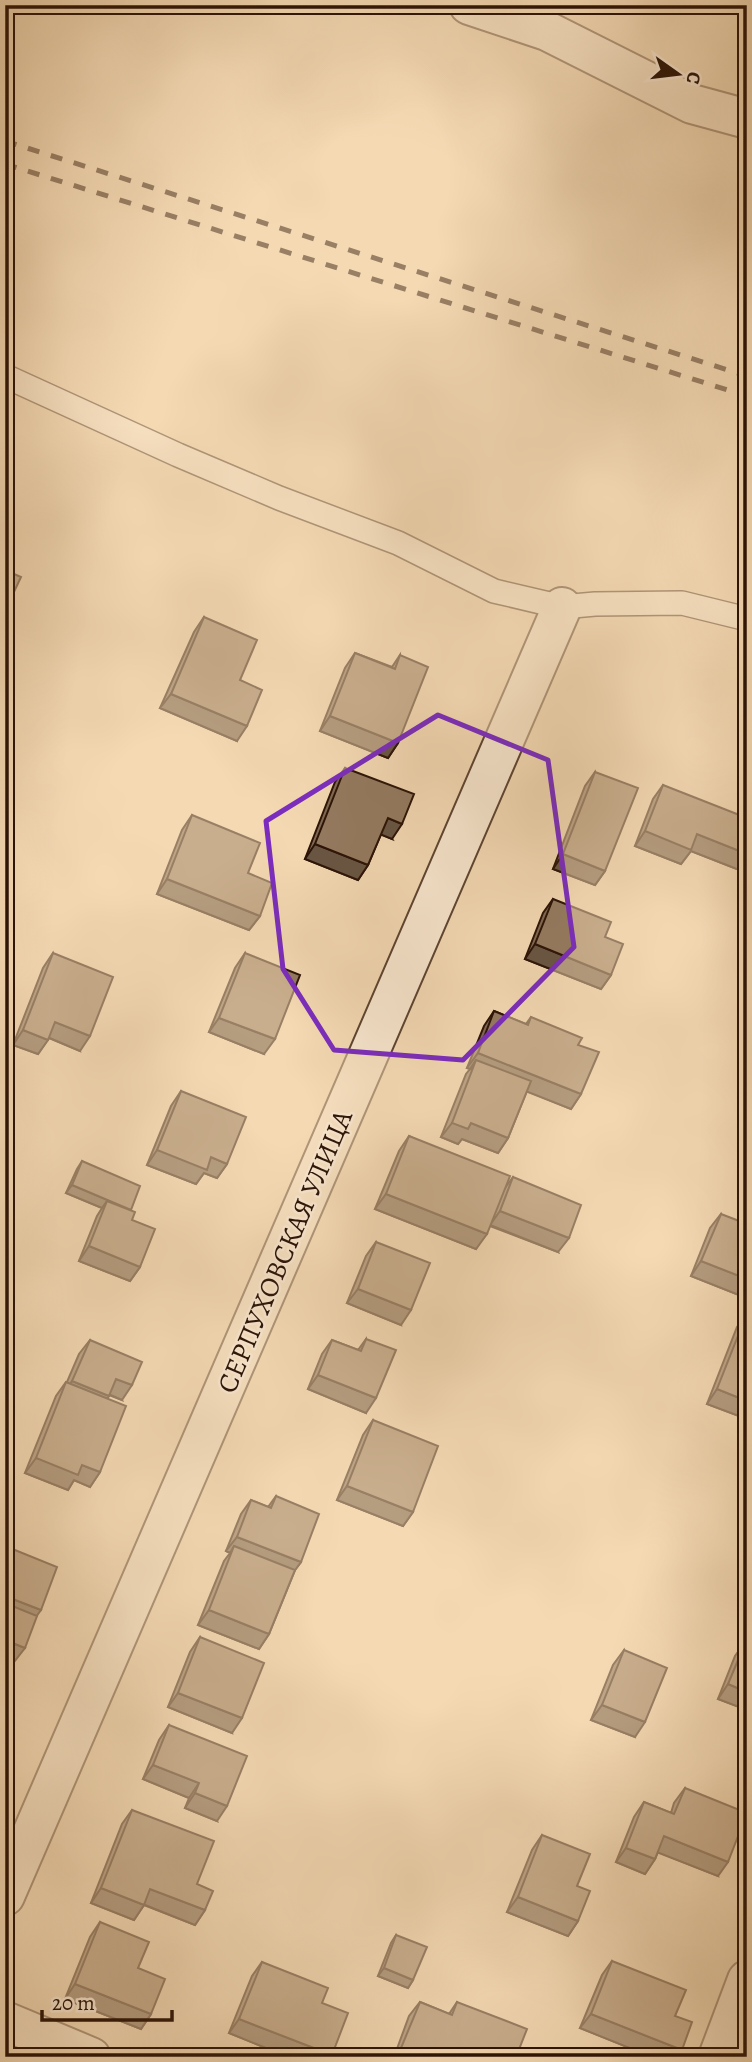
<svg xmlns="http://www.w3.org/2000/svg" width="752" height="2062" font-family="Alegreya,serif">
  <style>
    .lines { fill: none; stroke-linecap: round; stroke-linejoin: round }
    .lane-casing { stroke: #5d4431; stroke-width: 26 }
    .street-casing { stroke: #5d4431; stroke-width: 42 }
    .lane { stroke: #f8e6ce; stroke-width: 23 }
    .street { stroke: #f8e6ce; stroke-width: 38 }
    .rail { stroke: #2b1306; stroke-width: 5; stroke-dasharray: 12 12; stroke-linecap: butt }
    .wall { fill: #7f6953; stroke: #2b1306; stroke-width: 2 }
    .shaded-wall { fill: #685543; stroke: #2b1306; stroke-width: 2 }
    .building { fill: #947a60; stroke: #2b1306; stroke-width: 2 }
    .marked { fill: none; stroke: #7b2cbf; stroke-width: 5; stroke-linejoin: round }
    .labels { text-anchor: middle; stroke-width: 5; stroke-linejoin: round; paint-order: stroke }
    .street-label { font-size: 28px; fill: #2b1306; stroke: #f8e6ce }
  </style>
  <rect width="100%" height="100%" fill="#f4d9b3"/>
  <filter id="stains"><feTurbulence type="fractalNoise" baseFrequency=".00286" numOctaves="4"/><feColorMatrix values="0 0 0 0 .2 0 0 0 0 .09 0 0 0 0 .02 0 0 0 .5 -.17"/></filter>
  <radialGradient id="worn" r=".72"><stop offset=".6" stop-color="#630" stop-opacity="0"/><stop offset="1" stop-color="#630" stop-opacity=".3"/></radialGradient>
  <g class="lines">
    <defs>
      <path id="lane" d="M5,376L178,455L279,498L398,543L494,591L562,607L595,604L682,603L747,619"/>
      <path id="street" d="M469,5L547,31L692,104L747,119
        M5,1896L562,607
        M5,2021L91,2057
        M718,2057L747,1980"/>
    </defs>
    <!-- lane casing -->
    <use href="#lane" class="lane-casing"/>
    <!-- street casing -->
    <use href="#street" class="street-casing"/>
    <!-- lane -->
    <use href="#lane" class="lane"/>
    <!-- street -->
    <use href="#street" class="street"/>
    <!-- rail -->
    <path class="rail" d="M5,141L747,376
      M5,164L747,396"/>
  </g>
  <!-- wall -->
  <path class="wall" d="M204,617L240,680L237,741L160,708L194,632Z
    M355,653L392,667L400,655L398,743L388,758L320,731L345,668Z
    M345,768L392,839L381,834L368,865L358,880L305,859L335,782Z
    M595,772L605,871L595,885L553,869L585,786Z
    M663,785L742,871L691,851L681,864L635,846L653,799Z
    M192,815L248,873L260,916L249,930L157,894L182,830Z
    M553,899L605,937L611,975L601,989L525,959L543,913Z
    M53,953L80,1051L49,1038L38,1054L13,1045L43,968Z
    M245,953L264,1054L209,1032L235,968Z
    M494,1011L526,1024L531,1017L578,1045L581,1094L571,1109L527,1091L508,1138L498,1153L462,1139L458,1144L441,1137L466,1074L470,1069L467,1068L484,1026Z
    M181,1091L227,1164L217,1178L204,1173L196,1184L147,1165L171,1106Z
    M409,1136L505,1188L513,1177L558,1252L490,1226L476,1249L375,1209L399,1151Z
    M82,1161L130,1211L140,1267L130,1281L79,1261L97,1216L102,1208L66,1193L77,1169Z
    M721,1214L744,1297L691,1276L710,1228Z
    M376,1242L401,1325L347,1303L366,1256Z
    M747,1313V1419L707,1404L737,1327Z
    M366,1339V1413L308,1389L322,1354L332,1340L358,1350Z
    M90,1340L122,1400L109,1395L107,1398L100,1472L90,1487L74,1480L68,1490L25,1473L56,1396L66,1382H67L79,1354Z
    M373,1420L413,1512L403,1526L337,1500L363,1435Z
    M276,1496L301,1562L295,1570L269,1634L259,1649L198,1625L224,1561L230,1553L226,1551L241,1514L251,1500L268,1507Z
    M200,1637L232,1733L168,1707L190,1652Z
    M746,1641H747V1710L718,1699L735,1656Z
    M624,1650L635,1737L591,1720L613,1665Z
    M169,1725L217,1821L185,1808L189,1798L143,1779L159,1740Z
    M685,1788L718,1876L658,1852L655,1859L645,1874L616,1862L634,1817L644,1802L671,1813L674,1803Z
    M132,1810L197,1884L205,1910L195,1925L144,1905L134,1920L91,1903L122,1824Z
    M542,1835L577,1886L578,1921L568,1936L507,1912L532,1850Z
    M100,1922L138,1968L151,2014L141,2029L65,1999L90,1937Z
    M396,1935L413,1980L408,1988L378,1976L391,1943Z
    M612,1961L682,2050L677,2057H652L580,2028L602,1975Z
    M262,1962L322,2003L332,2055L331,2057H288L229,2033L252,1976Z
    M420,2002L449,2014L457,2002L516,2057H394L409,2016Z"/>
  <!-- shaded-wall -->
  <path class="shaded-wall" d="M171,694L247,726L237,741L160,708Z
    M330,716L398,743L388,758L320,731Z
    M388,818L402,824L392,839L377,833Z
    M645,831L697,834L747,854V864L742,871L691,851L681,864L635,846Z
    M315,844L368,865L358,880L305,859Z
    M563,854L605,871L595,885L553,869Z
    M167,879L260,916L249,930L157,894Z
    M535,944L611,975L601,989L525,959Z
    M219,1018L275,1039L264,1054L209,1032Z
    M55,1022L90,1036L80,1051L45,1036Z
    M23,1030L48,1040L38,1054L13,1045Z
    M478,1053L581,1094L571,1109L472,1070L476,1060L470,1069L467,1068Z
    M452,1123H471L508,1138L498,1153L462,1139L458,1144L441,1137Z
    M157,1150L211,1157L227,1164L217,1178L204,1173L196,1184L147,1165Z
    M72,1185L131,1210L107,1201L102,1208L66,1193Z
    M386,1194L487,1234L476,1249L375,1209Z
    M500,1211L569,1238L558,1252L490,1225Z
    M89,1246L140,1267L130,1281L79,1261Z
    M701,1261L747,1279V1292L744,1297L691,1276Z
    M358,1289L411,1310L401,1325L347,1303Z
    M318,1375L376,1398L366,1413L308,1389Z
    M116,1379L132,1385L122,1400L106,1393Z
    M72,1381L109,1396L99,1411L62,1395Z
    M717,1389L747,1401V1419L707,1404Z
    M36,1458L82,1465L100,1472L90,1487L74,1480L68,1490L25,1473Z
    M347,1486L413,1512L403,1526L337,1500Z
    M237,1537L301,1562L290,1577L234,1546L230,1553L226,1551Z
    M5,1596L41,1610L30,1625L5,1615Z
    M209,1610L269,1634L259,1649L198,1625Z
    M5,1640L25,1648L14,1662L5,1659Z
    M728,1684L747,1692V1710L718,1699Z
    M178,1693L242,1718L232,1733L168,1707Z
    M602,1705L645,1722L635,1737L591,1720Z
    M153,1765L199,1783L189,1798L143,1779Z
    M195,1793L227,1806L217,1821L185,1808Z
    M664,1836L728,1862L718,1876L654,1851Z
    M626,1848L655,1859L645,1874L616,1862Z
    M101,1888L144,1905L134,1920L91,1903Z
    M150,1889L205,1910L195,1925L140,1903Z
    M518,1897L578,1921L568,1936L507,1912Z
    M384,1968L413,1980L408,1988L378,1976Z
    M75,1984L151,2014L141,2029L65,1999Z
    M591,2014L682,2050L677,2057H652L580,2028Z
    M239,2019L332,2055L331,2057H288L229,2033Z
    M401,2048L424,2057H395Z"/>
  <!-- building -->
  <path class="building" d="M5,570L21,577L5,611Z
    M204,617L257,640L240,680L262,690L247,726L171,694Z
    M355,653L395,669L400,655L428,667L398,743L330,716Z
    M345,768L414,794L402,824L388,818L368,865L315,844Z
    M595,772L638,788L605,871L563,854Z
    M663,785L747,818V854L697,834L691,850L645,831Z
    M192,815L260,843L248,873L272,883L260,916L167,879Z
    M553,899L611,922L605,937L623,944L611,975L535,944Z
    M53,953L113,977L90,1036L55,1022L48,1040L23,1030Z
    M245,953L300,975L275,1039L219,1018Z
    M494,1011L528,1025L531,1017L582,1038L578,1045L599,1052L581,1094L478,1053Z
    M476,1060L531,1081L508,1138L471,1123L468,1129L452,1123Z
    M181,1091L246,1117L227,1164L211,1157L207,1170L157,1150Z
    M409,1136L510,1176L487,1234L386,1194Z
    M82,1161L140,1186L131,1210L72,1185Z
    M513,1177L581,1205L569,1238L500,1211Z
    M107,1201L135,1212L132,1220L155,1229L140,1267L89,1246Z
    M721,1214L747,1224V1279L701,1261Z
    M376,1242L430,1263L411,1310L358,1289Z
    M747,1313V1401L717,1389Z
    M366,1339L396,1350L376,1398L318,1375L332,1340L361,1351Z
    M90,1340L142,1362L132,1385L116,1379L109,1396L72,1381Z
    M66,1382L126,1406L100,1472L82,1465L78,1475L36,1458Z
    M373,1420L438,1446L413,1512L347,1486Z
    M276,1496L319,1514L301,1562L237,1537L251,1500L271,1508Z
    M5,1546L57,1567L41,1610L5,1596Z
    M234,1546L295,1570L269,1634L209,1610Z
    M5,1603L37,1616L25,1648L5,1640Z
    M200,1637L264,1663L242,1718L178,1693Z
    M746,1641H747V1692L728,1684Z
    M624,1650L667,1668L645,1722L602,1705Z
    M169,1725L247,1756L227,1806L195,1793L199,1783L153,1765Z
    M685,1788L747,1813L728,1862L664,1836L655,1859L626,1848L644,1802L674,1814Z
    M132,1810L214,1841L197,1884L213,1891L205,1910L150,1889L144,1905L101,1888Z
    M542,1835L590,1854L577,1886L590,1891L578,1921L518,1897Z
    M100,1922L149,1942L138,1968L165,1979L151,2014L75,1984Z
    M396,1935L427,1947L413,1980L384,1968Z
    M612,1961L686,1990L675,2016L692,2022L682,2050L591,2014Z
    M262,1962L328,1988L322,2003L348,2013L332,2055L239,2019Z
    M420,2002L452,2015L457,2002L527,2029L516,2057H424L401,2048Z"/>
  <!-- marked area -->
  <path d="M0 0H752V2062H0ZM438,715L548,760L574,947L463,1060L334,1050L283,969L266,821Z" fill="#f4d9b3" fill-opacity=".55" fill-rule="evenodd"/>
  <path class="marked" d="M438,715L548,760L574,947L463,1060L334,1050L283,969L266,821Z"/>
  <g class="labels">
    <!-- street labels -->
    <g class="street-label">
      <text transform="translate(284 1251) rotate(-67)" y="10">СЕРПУХОВСКАЯ УЛИЦА</text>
    </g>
  </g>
  <!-- margin -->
  <rect width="752" height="2062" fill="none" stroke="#f4d9b3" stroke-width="28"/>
  <rect x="7" y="7" width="738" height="2048" fill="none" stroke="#2b1306" stroke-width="3.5"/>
  <rect x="14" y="14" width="724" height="2034" fill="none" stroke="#2b1306" stroke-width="2"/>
  <!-- north arrow -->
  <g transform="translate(678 74) rotate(104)" stroke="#f8e6ce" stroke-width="5" paint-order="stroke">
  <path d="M0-5L12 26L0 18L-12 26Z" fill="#2b1306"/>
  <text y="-10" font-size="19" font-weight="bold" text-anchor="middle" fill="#2b1306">С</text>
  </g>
  <!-- scale -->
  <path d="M42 2010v10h130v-10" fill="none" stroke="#2b1306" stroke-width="3.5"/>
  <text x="52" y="2010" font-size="21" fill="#2b1306" stroke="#f8e6ce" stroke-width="5" paint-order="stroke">20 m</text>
  <rect width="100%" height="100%" filter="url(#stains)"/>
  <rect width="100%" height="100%" fill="url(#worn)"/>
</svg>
